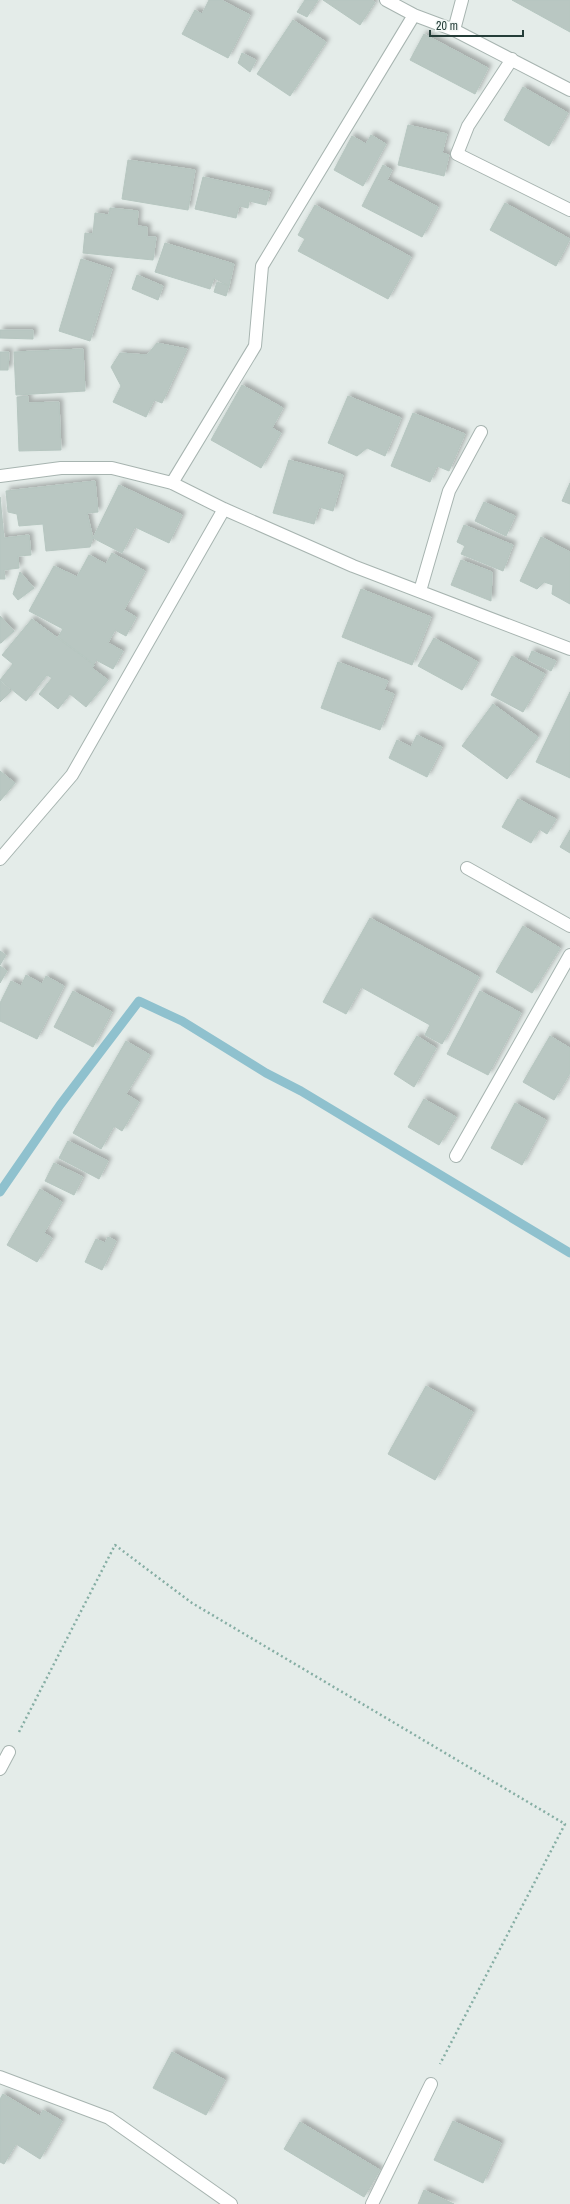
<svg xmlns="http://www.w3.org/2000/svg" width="570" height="2204" font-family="'Archivo Narrow',sans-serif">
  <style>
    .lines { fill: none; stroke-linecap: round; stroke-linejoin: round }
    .stream { stroke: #8fc1ce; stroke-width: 9 }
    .building { fill: #b9c7c2; stroke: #b6c6c0; filter: url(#shadow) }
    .lane-casing { stroke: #a7b4b0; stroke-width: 14 }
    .street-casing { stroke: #a7b4b0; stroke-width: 14 }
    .path { stroke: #86aea4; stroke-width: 2.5; stroke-dasharray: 2 3; stroke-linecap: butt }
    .lane { stroke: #fff; stroke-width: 12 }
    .street { stroke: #fff; stroke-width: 12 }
  </style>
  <defs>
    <filter id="shadow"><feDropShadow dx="3.5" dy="-3.5" stdDeviation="2" flood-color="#0004"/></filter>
  </defs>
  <rect width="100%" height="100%" fill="#e4ece9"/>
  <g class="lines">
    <!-- stream -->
    <path class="stream" d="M0,1192L60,1105L139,1001L182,1021L266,1073L301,1091L570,1253"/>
  </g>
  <!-- building -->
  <path class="building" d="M209,0H221L250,15L228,58L182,34L195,10L202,14Z
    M305,0H318L307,17L297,12Z
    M323,0H371L375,2L360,25Z
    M512,0H570V32Z
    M293,20L326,42L290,96L257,74Z
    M424,34L488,68L475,94L410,60Z
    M242,53L256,60L250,72L238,63Z
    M523,87L568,113L549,146L504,120Z
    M408,125L447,134L442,153L449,155L444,176L398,165Z
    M371,135L386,144L363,186L334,170L352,136L366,144Z
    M128,160L195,170L188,210L122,199Z
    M383,165L392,170L387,180L438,207L422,237L362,206Z
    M203,177L270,192L266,205L249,201L248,208L239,206L236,218L195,209Z
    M505,203L570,239L556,266L490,230Z
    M315,205L411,257L388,299L298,251L305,239L298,235Z
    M110,208L138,211L137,226L147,227V237H156L153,260L83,253L85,233L93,234L95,213L109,215Z
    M165,243L234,264L229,286L214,278L210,289L155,272Z
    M81,259L112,269L90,341L59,331Z
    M137,275L163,286L158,300L132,289Z
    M217,282L229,286L226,296L214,292Z
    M0,330H33V339L0,338Z
    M157,343L187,349L162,403L154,400L146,417L113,402L121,386L111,367L120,353L147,355Z
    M83,349L85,391L16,395L14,352Z
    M0,352H9L8,370H0Z
    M242,385L283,408L272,428L281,433L261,468L211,440Z
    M28,396V403L59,402L61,450L19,451L17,397Z
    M348,396L401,418L385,456L367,448L357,456L328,443Z
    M413,413L465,434L449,471L437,466L430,482L391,466Z
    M289,460L343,475L333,511L319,507L314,524L273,513Z
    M95,481L98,512L87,513L93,538L90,547L46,551L43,524L19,526L17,514L8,512L6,491Z
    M570,483V504L562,501Z
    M119,485L182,515L169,543L135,527L122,553L93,538Z
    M0,497L4,538L29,535L31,555L18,556L19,568L4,570L5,579H0Z
    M484,502L515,516L506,536L475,521Z
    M464,525L513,545L503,571L461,554L465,546L457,542Z
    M541,537L570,552V604L552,594L553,585L544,582L537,589L520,581Z
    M112,553L145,571L124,610L136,617L126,636L115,630L108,643L123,651L113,669L96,660L94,664L58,637L63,629L29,611L54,566L77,577L89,555L106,564Z
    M461,560L492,572L491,601L451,585Z
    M20,572L34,588L18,600L13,594Z
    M361,589L431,617L412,665L342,637Z
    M0,616L14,631L1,643H0Z
    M32,619L94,665L92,668L108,680L86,707L70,694L58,709L39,694L52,678L47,675L26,701L0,680L13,664L2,655Z
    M434,638L478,662L462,690L418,666Z
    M532,651L556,661L551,671L528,660Z
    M512,656L545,674L523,712L491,695Z
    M338,662L388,681L384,690L394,694L380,730L321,708Z
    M0,681L11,691L0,702Z
    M570,692V778L536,762Z
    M493,704L538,737L507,779L462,746Z
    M417,735L442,747L427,777L389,758L397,740L411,747Z
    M0,771L15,783L0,801Z
    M518,799L556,819L547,834L539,829L531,843L502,827Z
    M570,830V853L560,847Z
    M370,918L479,977L442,1044L425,1035L430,1025L361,987L346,1014L323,1002Z
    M523,926L560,948L532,993L496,972Z
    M0,951L6,955L0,965Z
    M0,966L7,971L0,983Z
    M26,975L42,984L46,976L64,986L37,1039L0,1021V1003L11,981L21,986Z
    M73,991L112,1012L93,1047L54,1027Z
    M480,991L521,1013L488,1075L447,1054Z
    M417,1036L436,1048L414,1087L394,1074Z
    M550,1036L570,1048V1073L554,1100L523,1082Z
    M126,1041L150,1055L126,1094L139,1102L122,1131L114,1126L101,1149L73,1133Z
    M424,1099L456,1117L439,1145L408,1127Z
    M515,1103L546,1120L522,1165L491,1148Z
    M68,1141L108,1161L99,1179L59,1158Z
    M54,1163L83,1177L74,1195L45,1181Z
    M40,1189L62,1202L44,1233L52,1238L37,1262L7,1245Z
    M108,1237L116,1241L102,1270L85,1262L96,1239L105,1243Z
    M426,1386L473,1412L435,1480L388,1454Z
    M172,2052L225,2080L206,2115L153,2088Z
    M3,2094L40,2116L43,2110L62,2121L40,2159L16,2144L4,2164L0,2162V2099Z
    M453,2121L501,2143L483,2183L434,2160Z
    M300,2122L380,2170L364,2197L284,2149Z
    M424,2190L454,2204H418Z"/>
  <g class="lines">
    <defs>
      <path id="lane" d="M0,1769L9,1752
        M0,2077L109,2118L231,2204
        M372,2204L431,2084"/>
      <path id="street" d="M386,0L414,15L454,30L570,90
        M454,30L462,0
        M512,59L468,126L457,154L570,210
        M0,476L61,468H112L172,483L224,509L353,566L570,649
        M172,483L255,346L262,266L414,15
        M420,591L449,491L481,432
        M0,859L72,775L224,509
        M467,868L570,926
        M456,1156L570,955"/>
    </defs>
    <!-- lane casing -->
    <use href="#lane" class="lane-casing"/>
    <!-- street casing -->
    <use href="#street" class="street-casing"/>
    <!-- path -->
    <path class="path" d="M19,1732L115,1545L192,1603L565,1824L440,2064"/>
    <!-- lane -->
    <use href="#lane" class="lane"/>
    <!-- street -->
    <use href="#street" class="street"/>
  </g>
  <!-- scale -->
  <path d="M430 30v6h93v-6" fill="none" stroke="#243d38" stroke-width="2"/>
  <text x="436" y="30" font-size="12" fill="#243d38" stroke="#f4f9f7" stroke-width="3" paint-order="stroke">20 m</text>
</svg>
